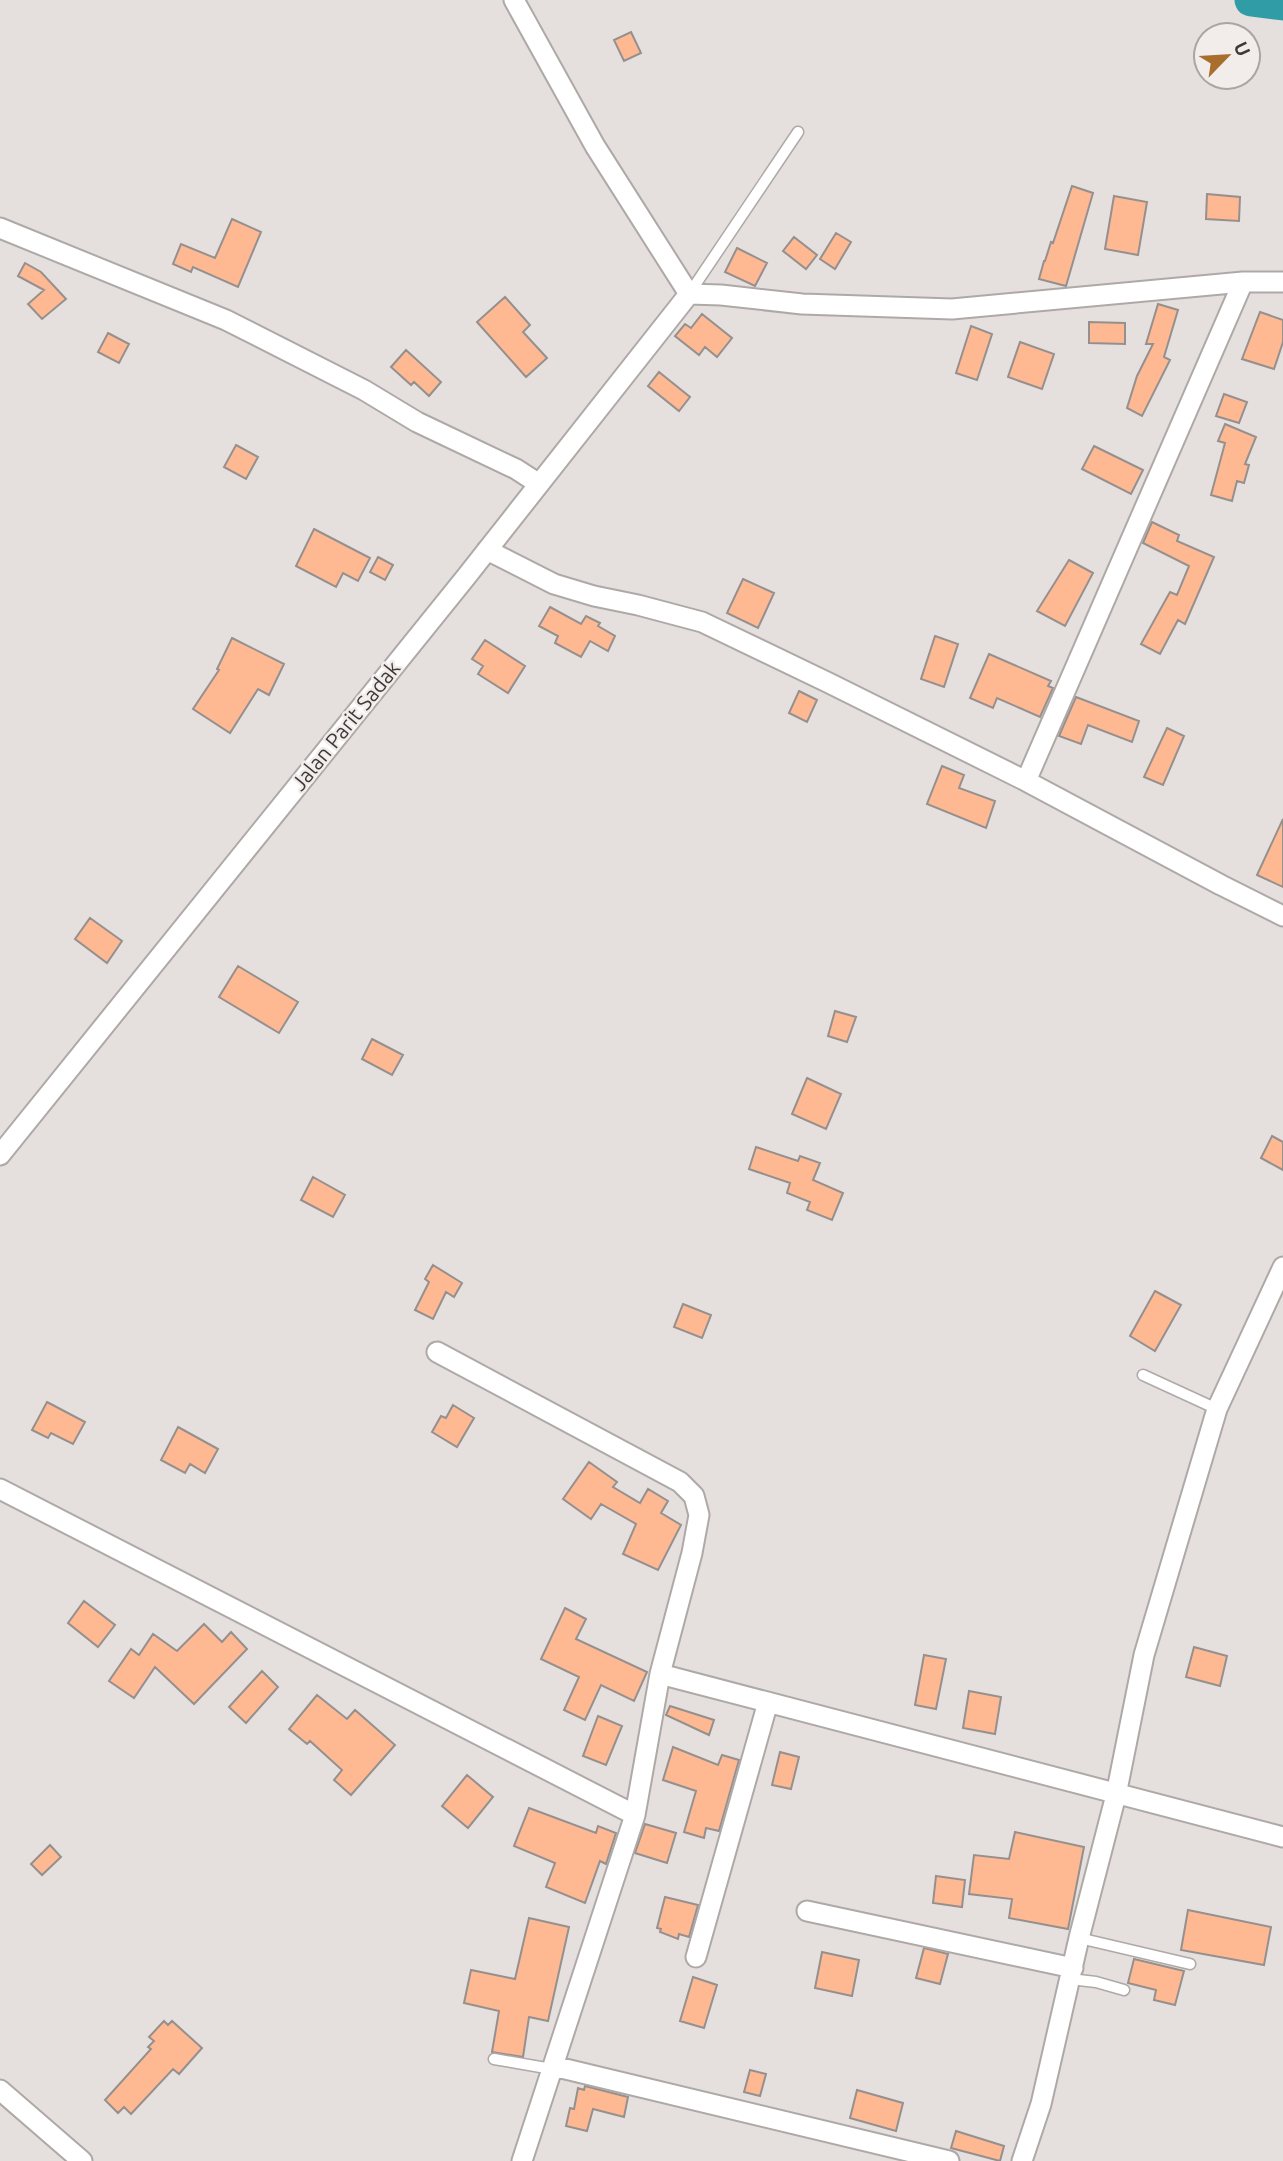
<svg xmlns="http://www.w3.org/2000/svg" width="1283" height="2161" font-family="Ubuntu,sans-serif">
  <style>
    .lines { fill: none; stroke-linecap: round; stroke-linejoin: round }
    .river { stroke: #309ca6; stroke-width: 33 }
    .building { fill: #feb993; stroke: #95908e; stroke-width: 2 }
    .lane-casing { stroke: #aea9a7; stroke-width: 13 }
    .street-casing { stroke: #aea9a7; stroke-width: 23 }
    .lane { stroke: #fff; stroke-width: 10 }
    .street { stroke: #fff; stroke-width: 19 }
    .labels { text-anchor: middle; stroke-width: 5; stroke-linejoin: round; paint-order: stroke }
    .street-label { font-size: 21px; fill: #3c3a39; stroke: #f2edeb }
  </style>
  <rect width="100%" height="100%" fill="#e5e0de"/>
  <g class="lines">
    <!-- river -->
    <path class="river" d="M1251,0L1283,4"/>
  </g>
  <!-- building -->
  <path class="building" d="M631,32L641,53L624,61L614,40Z
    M1072,186L1093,193L1066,286L1039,279L1044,261H1045L1051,242L1053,243Z
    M1207,194L1240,197L1239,221L1206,219Z
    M1114,196L1147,202L1138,255L1105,249Z
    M232,219L261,232L238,287L193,267L191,272L173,264L181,244L215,258Z
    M836,233L851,242L835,269L820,259Z
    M794,237L817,255L806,269L783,251Z
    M737,248L767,263L755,286L725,272Z
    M25,263L41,272L66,299L42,319L28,304L44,290L18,276Z
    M505,297L530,325L523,332L547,358L526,377L477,322Z
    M1158,304L1178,310L1164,357L1170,360L1142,416L1127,408L1137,376L1153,344H1146Z
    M1260,312L1283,320V342L1274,369L1242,359Z
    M702,314L732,338L717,357L705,347L699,355L675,336L685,324L691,328Z
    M1089,322L1125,323V344L1089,343Z
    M971,326L992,334L977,380L956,373Z
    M108,333L129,344L119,363L98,352Z
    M1020,342L1054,354L1042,389L1008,377Z
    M406,350L441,382L429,396L414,382L411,385L391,367Z
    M659,372L690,397L679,411L648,386Z
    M1224,394L1247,402L1239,423L1216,416Z
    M1225,424L1256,437L1245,464L1249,465L1244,483L1237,481L1232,501L1211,495L1225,443L1218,441Z
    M236,445L258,457L246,479L224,467Z
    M1094,446L1143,470L1131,494L1082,469Z
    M1152,522L1179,535L1177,541L1214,557L1185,624L1178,620L1160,654L1141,644L1170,592L1177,595L1189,566L1143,543Z
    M314,529L370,558L358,581L343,573L336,587L296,566Z
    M378,557L393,565L385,580L370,572Z
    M1069,560L1093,573L1065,626L1037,611Z
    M743,579L774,593L758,628L727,613Z
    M550,607L581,624L586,616L600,623L598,626L615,636L608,651L590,641L581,657L555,643L558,636L539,626Z
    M935,636L958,644L944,687L921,679Z
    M232,638L284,664L269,695L258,689L230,733L193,709L219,670L217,669Z
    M485,640L525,666L508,693L478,674L483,666L472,659Z
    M989,654L1051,681L1048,686L1053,688L1040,717L997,698L993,708L970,698Z
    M799,691L817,700L807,722L789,713Z
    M1076,697L1139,721L1132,742L1088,725L1081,744L1059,736Z
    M1167,728L1184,736L1163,785L1144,777Z
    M942,766L964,775L959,788L995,801L986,828L927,804Z
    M1283,819V887L1257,875Z
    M90,918L122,941L107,963L75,939Z
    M238,966L298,1002L279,1033L219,997Z
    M835,1011L856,1017L847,1042L828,1036Z
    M372,1039L403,1055L392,1075L362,1059Z
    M807,1078L841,1094L826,1129L792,1114Z
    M1272,1136L1283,1142V1170L1261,1158Z
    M756,1147L798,1161L800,1156L820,1163L813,1180L843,1193L832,1220L807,1210L810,1202L787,1193L790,1183L749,1169Z
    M313,1177L345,1195L333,1217L301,1200Z
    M433,1265L462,1283L454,1297L446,1292L433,1319L415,1310L429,1282L425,1279Z
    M1155,1291L1181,1305L1155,1351L1130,1336Z
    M683,1304L711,1315L702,1338L674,1327Z
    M47,1402L85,1422L73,1444L51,1433L48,1438L32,1430Z
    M453,1405L474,1418L457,1447L432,1432L441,1416L446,1418Z
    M178,1427L218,1449L205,1473L190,1464L185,1473L161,1460Z
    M589,1462L617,1482L613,1487L640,1503L648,1489L668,1501L661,1513L681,1525L658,1570L623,1554L636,1524L601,1504L591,1519L563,1499Z
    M84,1601L115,1625L98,1647L68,1623Z
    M565,1608L586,1619L576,1639L647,1672L634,1701L601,1685L585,1720L564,1710L579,1677L541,1659Z
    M204,1624L222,1642L231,1632L247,1649L194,1704L155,1667L134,1698L109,1681L131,1649L139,1655L153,1634L177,1651Z
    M1194,1647L1227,1656L1220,1686L1186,1677Z
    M924,1655L946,1659L936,1709L915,1705Z
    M262,1671L278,1687L246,1723L229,1707Z
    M969,1691L1001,1697L995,1734L963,1728Z
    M317,1695L347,1719L355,1710L395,1745L351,1795L334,1780L342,1770L310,1741L307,1744L289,1729Z
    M670,1706L714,1720L709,1735L666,1715Z
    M598,1716L622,1726L606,1765L583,1756Z
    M673,1747L718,1765L722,1755L739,1760L719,1831L706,1828L704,1838L684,1832L696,1791L663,1780Z
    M780,1752L799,1757L791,1789L772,1785Z
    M467,1775L493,1797L468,1828L442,1806Z
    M529,1808L596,1833L598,1826L616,1833L606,1864L600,1861L585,1903L546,1887L555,1863L514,1846Z
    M645,1824L676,1833L667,1863L635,1853Z
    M1015,1832L1084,1847L1068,1929L1009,1918L1012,1899L969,1894L974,1855L1009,1859Z
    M50,1845L61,1857L42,1875L31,1864Z
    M936,1876L965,1880L962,1907L933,1903Z
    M665,1897L698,1905L689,1937L679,1934L678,1939L660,1932L661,1929L657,1928Z
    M1188,1910L1271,1927L1264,1965L1181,1950Z
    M529,1918L569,1927L548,2021L529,2017L523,2057L492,2052L499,2011L464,2003L471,1970L515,1979Z
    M924,1948L948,1954L940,1984L916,1978Z
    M822,1952L859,1960L852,1996L815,1988Z
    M1134,1959L1184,1971L1175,2005L1154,2000L1156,1990L1128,1983Z
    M693,1977L717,1985L704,2028L680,2021Z
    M164,2021L168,2025L172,2021L202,2048L179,2074L173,2069L131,2114L124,2107L118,2113L105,2100L151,2049L148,2047L154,2041L149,2037Z
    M750,2070L766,2074L760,2096L744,2092Z
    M585,2086L628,2097L624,2117L593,2109L587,2131L566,2126L570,2108L574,2109L578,2088L584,2090Z
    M857,2090L903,2103L896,2131L850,2118Z
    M956,2131L1004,2146L1000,2161L951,2148Z"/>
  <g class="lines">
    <defs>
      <path id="lane" d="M689,294L798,132
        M1143,1375L1217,1409
        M1079,1938L1190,1964
        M1070,1979L1096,1982L1124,1990
        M494,2059L552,2069"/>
      <path id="street" d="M514,0L595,146L689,294L721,295L802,304L952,309L1243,282H1283
        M0,228L226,320L364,390L417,422L516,469L539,484
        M487,550L554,584L594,596L638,605L702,622L829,683L1026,781L1221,885L1283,916
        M1026,781L1243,282
        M0,1155L466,577L689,294
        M437,1352L680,1482L694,1496L699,1515L692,1553L660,1674L635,1815L522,2161
        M0,1489L635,1815
        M660,1674L1283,1837
        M807,1911L1073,1968
        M696,1957L768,1702
        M553,2066L949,2161
        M0,2090L82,2161
        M1022,2161L1041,2104L1079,1938L1116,1795L1144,1655L1217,1409L1283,1267"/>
    </defs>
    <!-- lane casing -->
    <use href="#lane" class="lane-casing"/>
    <!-- street casing -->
    <use href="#street" class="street-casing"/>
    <!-- lane -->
    <use href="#lane" class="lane"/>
    <!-- street -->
    <use href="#street" class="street"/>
  </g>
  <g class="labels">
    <!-- street labels -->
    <g class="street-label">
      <text transform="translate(346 726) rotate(-51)" y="7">Jalan Parit Sadak</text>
    </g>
  </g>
  <!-- north arrow -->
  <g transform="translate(1227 56) rotate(65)"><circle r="33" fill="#f2edeb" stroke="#a9a5a4" stroke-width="2"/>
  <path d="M0-5L12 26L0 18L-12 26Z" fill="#a86e2e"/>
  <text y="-10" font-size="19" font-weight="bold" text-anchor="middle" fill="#3c3a39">U</text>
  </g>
</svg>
